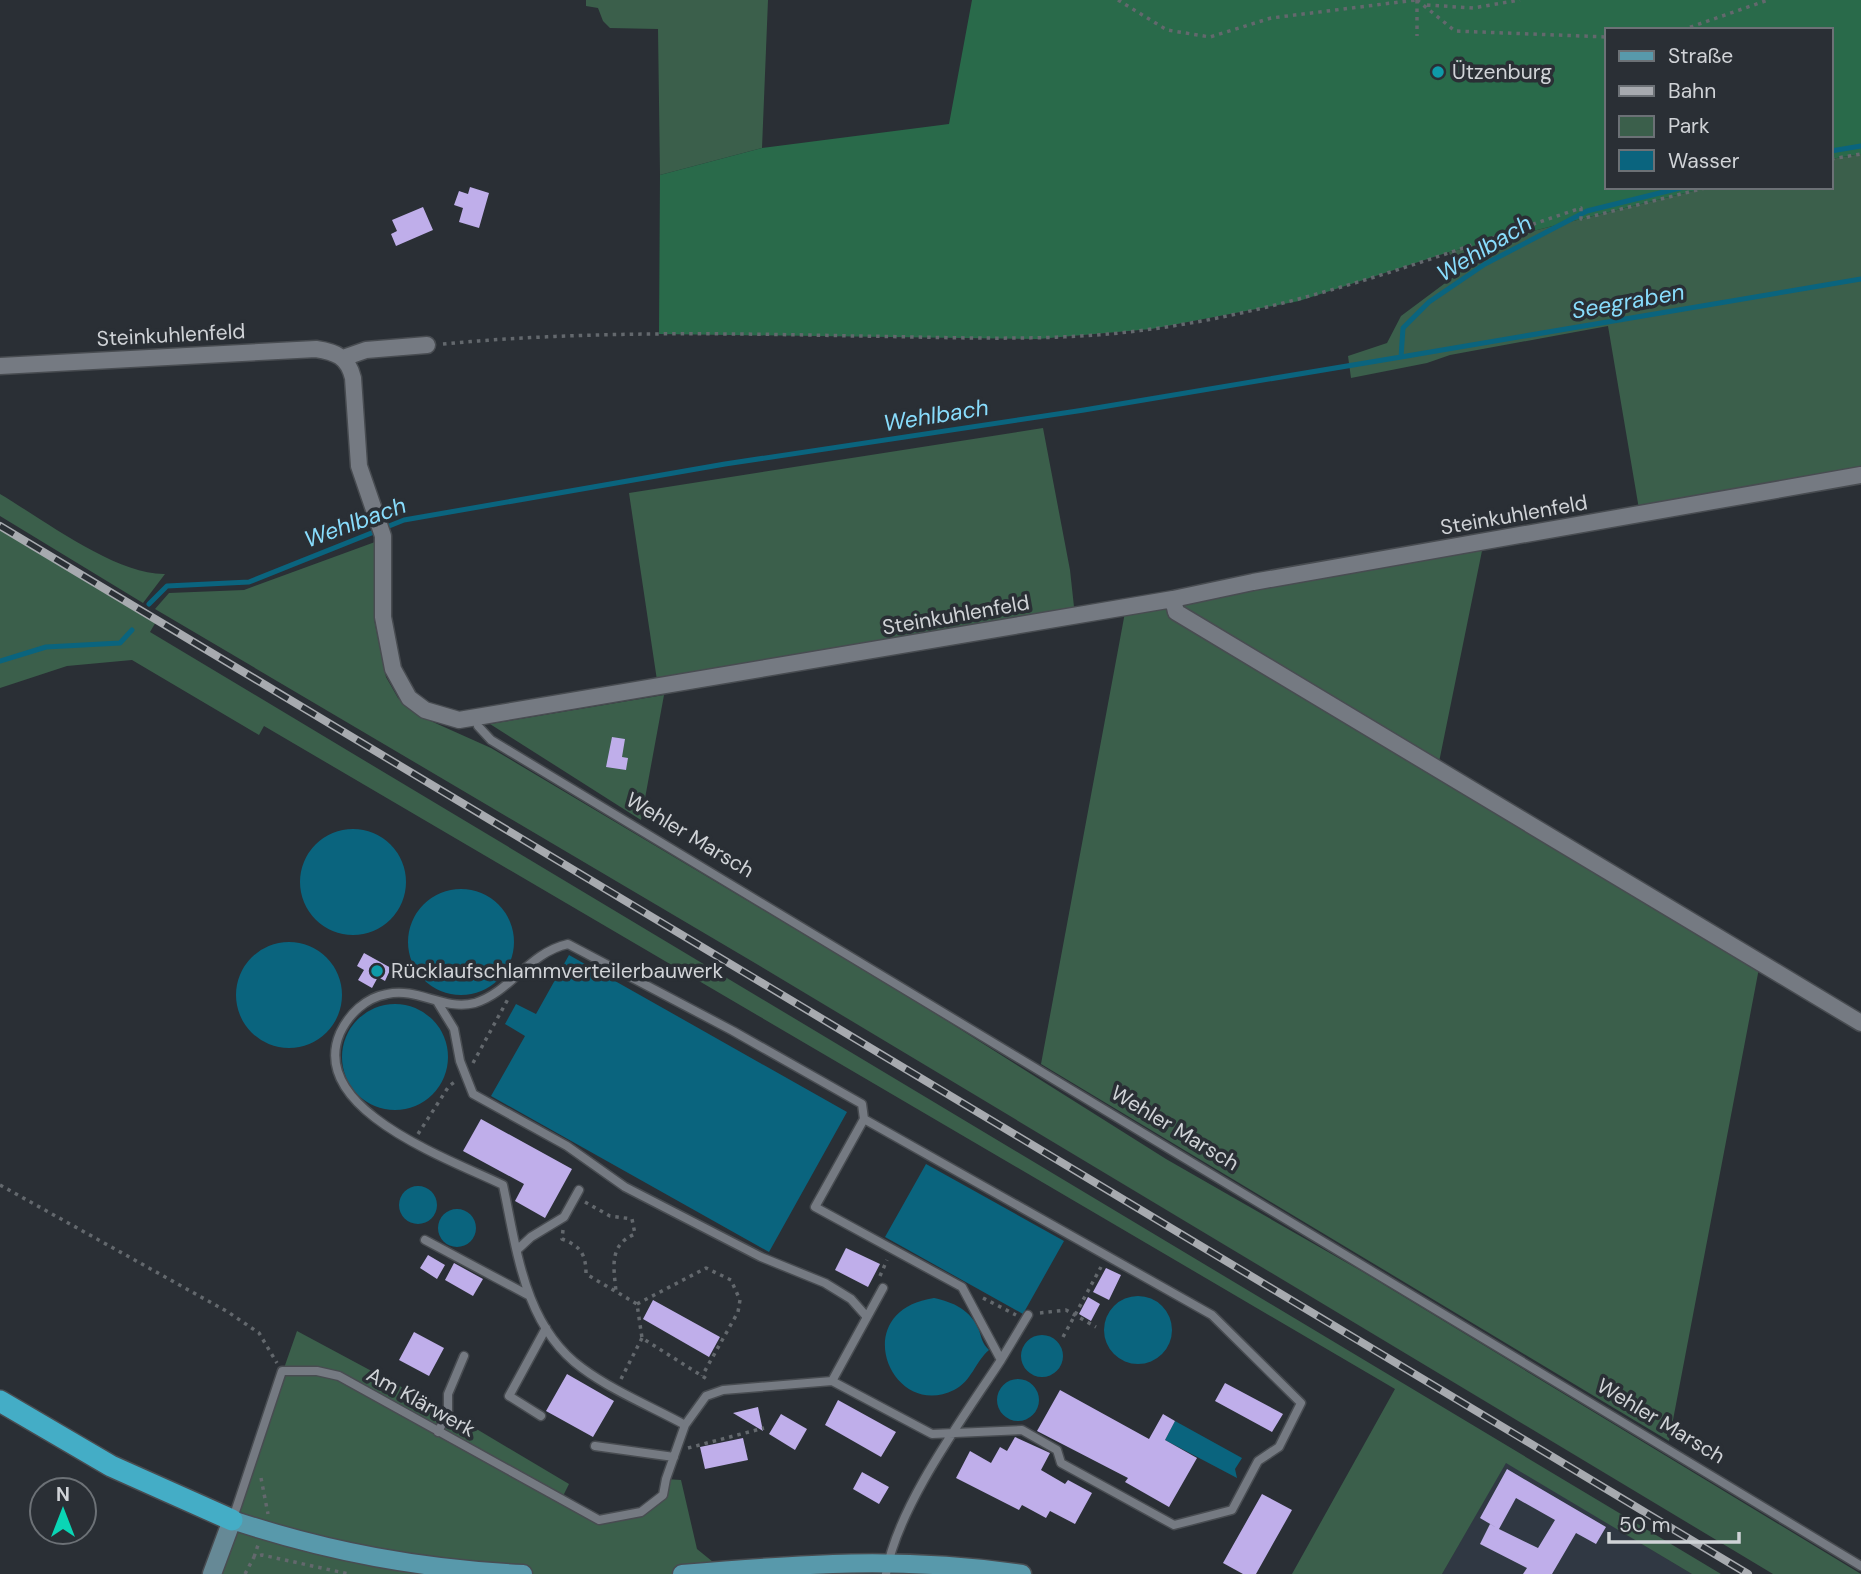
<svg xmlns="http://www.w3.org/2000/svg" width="1861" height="1574" font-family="'DM Sans',sans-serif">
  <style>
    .built { fill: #303843 }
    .green { fill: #3b5f4b }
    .forest { fill: #296a4a }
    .water { fill: #0a647e }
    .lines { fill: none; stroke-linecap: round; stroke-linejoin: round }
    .stream { stroke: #0a647e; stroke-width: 5 }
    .building { fill: #bfaeea; fill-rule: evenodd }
    .lane-casing { stroke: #484c51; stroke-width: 11 }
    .street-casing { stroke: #484c51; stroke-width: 19 }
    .secondary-casing { stroke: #484c51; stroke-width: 21 }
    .primary-casing { stroke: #484c51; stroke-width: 21 }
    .highway-casing { stroke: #484c51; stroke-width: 24 }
    .path { stroke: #63686d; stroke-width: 3.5; stroke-dasharray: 3.5 5; stroke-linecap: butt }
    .lane { stroke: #757a82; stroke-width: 8 }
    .street { stroke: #757a82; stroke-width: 16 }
    .secondary { stroke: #668996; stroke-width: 18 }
    .primary { stroke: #5899ab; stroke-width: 18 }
    .highway { stroke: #44adc6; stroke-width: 21 }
    .rail-casing { stroke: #a7aaaf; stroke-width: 8 }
    .rail { stroke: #2a2f35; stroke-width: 5; stroke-dasharray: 16; stroke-linecap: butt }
    .culture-dot { fill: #0f9aa8; stroke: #2a2f35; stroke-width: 2.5 }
    .labels { text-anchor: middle; stroke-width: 7; stroke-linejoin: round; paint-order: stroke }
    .poi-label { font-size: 21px; fill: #d0d3d7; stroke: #2a2f35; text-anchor: start }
    .street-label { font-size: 21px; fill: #d0d3d7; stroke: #2a2f35 }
    .water-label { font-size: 23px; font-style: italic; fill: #88dcfc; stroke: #2a2f35 }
  </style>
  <rect width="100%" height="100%" fill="#2a2f35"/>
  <!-- built -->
  <path class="built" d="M1506,1462L1692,1574H1442Z"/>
  <!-- green -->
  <path class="green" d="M586,0H768L762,148L660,175L658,29L610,28L603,21L598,8L586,6Z
    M1861,154V475L1640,515L1608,326L1450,355L1427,363L1351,378L1348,356L1387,343L1401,316L1456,275L1449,252L1709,187H1831V159Z
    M1043,428L1070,570L1075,616L658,687L629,493Z
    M0,494C44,520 116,575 165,574L143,603L0,516Z
    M0,526L157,620L150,632L1721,1574H1692L1506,1463L1442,1574H1292L1395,1389L264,726L259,735L132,660L67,666L0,688Z
    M1484,541L1438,767L1760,963L1669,1441L1041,1064L1126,607Z
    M375,542L374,619L386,677L398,698L424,718L491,748L906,995L1166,1159L1363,1272L1861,1574H1773L760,966L155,609L169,593L244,590Z
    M664,695L641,820L490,724Z
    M297,1331L448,1412L569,1484L561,1500C612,1526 614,1523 663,1495L666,1479L681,1480L697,1549L713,1562V1574H212Z"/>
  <!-- forest -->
  <path class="forest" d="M972,0H1861V154L1831,159V30H1607V187H1709L1449,252L1299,301L1151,329L1038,339L659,334L660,175L762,148L949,124Z"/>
  <!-- water -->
  <path class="water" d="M300 882a53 53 0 1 1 106 0a53 53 0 1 1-106 0Z
    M408 942a53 53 0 1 1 106 0a53 53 0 1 1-106 0Z
    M236 995a53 53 0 1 1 106 0a53 53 0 1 1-106 0Z
    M569,955L847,1112L769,1252L491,1096L525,1036L505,1024L516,1004L536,1014Z
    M342 1057a53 53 0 1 1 106 0a53 53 0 1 1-106 0Z
    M926,1164L1064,1241L1023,1314L885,1237Z
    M399 1205a19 19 0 1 1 38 0a19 19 0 1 1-38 0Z
    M438 1228a19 19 0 1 1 38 0a19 19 0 1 1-38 0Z
    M1104 1330a34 34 0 1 1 68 0a34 34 0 1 1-68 0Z
    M934,1298C953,1302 971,1310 979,1330C982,1339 982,1343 989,1350C975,1362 972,1381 954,1390C891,1421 846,1311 934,1298Z
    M1021 1356a21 21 0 1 1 42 0a21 21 0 1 1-42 0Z
    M997 1400a21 21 0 1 1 42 0a21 21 0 1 1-42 0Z
    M1175,1421L1242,1458L1235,1469L1237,1478L1165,1440Z"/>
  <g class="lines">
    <!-- stream -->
    <path class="stream" d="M1831,151L1861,146
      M1401,357L1861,279
      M149,604L167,586L249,582L404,520L725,464L1084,410L1401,357L1403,328L1429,302L1485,264L1587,211L1684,187
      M0,661L46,647L120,643L132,630"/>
  </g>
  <!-- building -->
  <path class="building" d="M470,187L489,193L479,228L459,222L463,208L454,205L459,191L468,194Z
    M423,207L433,230L396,246L391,234L397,231L392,220Z
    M612,737L625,739L622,757L628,758L626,770L606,767Z
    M364,953L391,968L385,981L378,977L372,988L358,980L364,970L357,966Z
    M481,1119L572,1169L545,1218L515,1201L524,1184L463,1151Z
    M846,1248L880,1264L868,1287L835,1270Z
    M428,1255L445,1265L437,1279L420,1268Z
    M454,1263L483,1279L473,1296L445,1280Z
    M1106,1268L1121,1275L1109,1300L1093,1292Z
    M1088,1297L1100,1304L1091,1321L1079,1314Z
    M653,1300L720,1337L709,1357L643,1319Z
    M414,1332L444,1348L429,1376L399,1360Z
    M567,1374L614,1401L593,1437L546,1411Z
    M1225,1383L1283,1414L1272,1432L1215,1401Z
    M1060,1390L1149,1439L1163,1414L1175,1421L1165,1440L1197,1458L1169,1507L1125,1482L1128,1478L1037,1431Z
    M838,1400L896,1432L881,1457L825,1425Z
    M758,1407L763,1431L733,1413Z
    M781,1414L807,1429L795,1450L769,1434Z
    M1015,1437L1050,1453L1041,1470L1065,1484L1068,1480L1092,1493L1075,1524L1050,1511L1046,1518L1022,1505L1019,1510L956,1478L970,1451L991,1463L1000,1447L1007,1451Z
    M743,1438L748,1460L705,1469L700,1447Z
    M1507,1469L1606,1527L1596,1544L1576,1533L1552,1574H1523L1527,1568L1480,1544L1490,1524L1497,1528L1480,1518ZM1516,1498L1555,1520L1538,1548L1499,1529Z
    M862,1472L889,1487L879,1504L853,1489Z
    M1262,1494L1292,1510L1256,1574H1243L1223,1563Z"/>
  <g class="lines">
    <defs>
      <path id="lane" d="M476,718L478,726L491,740L1861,1566
        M438,1003L454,1029L460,1061L473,1094L567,1146L625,1187L761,1257L825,1283L851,1299L867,1317
        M425,1240L528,1295
        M517,1250L531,1237L564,1217L579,1190
        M1001,1360L1028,1315
        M832,1381L883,1288
        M541,1416L509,1396L546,1328
        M685,1425C652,1407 613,1391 582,1368C524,1326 517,1250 503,1185C452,1160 307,1110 340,1033C349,1014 365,998 387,994C418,987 443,1011 475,1003C511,992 528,953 568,944L733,1031L862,1104L864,1119
        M438,1432L448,1412V1394L464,1356
        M595,1446L674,1457
        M233,1518L282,1371H317L339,1376L599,1520L641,1512L663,1495L666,1479L685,1425L706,1396L723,1390L832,1381L932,1434L1022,1430L1057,1450L1061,1463L1174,1525L1232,1510L1258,1461L1279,1447L1301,1403L1212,1315L864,1119L815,1207L962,1287L1001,1360C963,1418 897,1507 886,1574"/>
      <path id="street" d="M343,358L366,350L427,345
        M0,366L316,349C336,352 348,357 353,378L359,466L383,536V617L393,669L409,698L425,710L459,720L1173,599L1253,582L1861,475
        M1173,599L1176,612L1861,1023"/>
      <path id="secondary" d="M212,1574L232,1520"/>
      <path id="primary" d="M232,1520C329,1552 421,1569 523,1574
        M682,1574C802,1564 901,1556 1022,1574"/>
      <path id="highway" d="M0,1401L111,1466L232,1520"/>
    </defs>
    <!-- lane casing -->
    <use href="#lane" class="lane-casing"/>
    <!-- street casing -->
    <use href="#street" class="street-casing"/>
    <!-- secondary casing -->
    <use href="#secondary" class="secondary-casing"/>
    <!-- primary casing -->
    <use href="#primary" class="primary-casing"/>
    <!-- highway casing -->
    <use href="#highway" class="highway-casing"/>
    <!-- path -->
    <path class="path" d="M1118,0L1167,30L1210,37L1271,18L1416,0
      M1417,0L1455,31L1607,37
      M1417,0V36
      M1427,5L1473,8L1520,0
      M1682,30L1768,0
      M1831,159L1861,154
      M443,344C580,331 718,333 856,336C954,337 1054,343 1152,329C1300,309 1440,255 1581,208V219L1709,187
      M473,1063L508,999
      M418,1134L449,1086L456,1081
      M0,1185L228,1312L259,1333L277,1363
      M585,1202L610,1216L632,1219L635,1234C608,1245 614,1268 616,1292
      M563,1230L562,1239C581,1246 586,1255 586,1274L637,1304L642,1338L710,1381
      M880,1276L887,1260
      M983,1298L1016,1315
      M637,1304L706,1268L731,1280L740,1300L738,1312L702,1376
      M1040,1313L1066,1310L1096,1327
      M1063,1337L1101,1267
      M621,1379L642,1338
      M688,1448L764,1428
      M261,1478L268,1514
      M254,1557L258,1545
      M245,1574L254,1557L262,1555L349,1574"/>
    <!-- lane -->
    <use href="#lane" class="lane"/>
    <!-- street -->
    <use href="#street" class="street"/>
    <!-- secondary -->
    <use href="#secondary" class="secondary"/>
    <!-- primary -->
    <use href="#primary" class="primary"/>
    <!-- highway -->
    <use href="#highway" class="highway"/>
    <defs>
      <path id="rail" d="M0,526L1748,1574"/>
    </defs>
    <!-- rail casing -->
    <use href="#rail" class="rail-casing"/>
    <!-- rail -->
    <use href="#rail" class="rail"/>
  </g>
  <!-- markers -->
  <g class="culture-dot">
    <circle cx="1438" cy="72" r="7"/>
    <circle cx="377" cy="971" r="7"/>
  </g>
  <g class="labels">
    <!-- poi labels -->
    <g class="poi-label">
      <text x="1452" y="79">Ützenburg</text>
      <text x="391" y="978">Rücklaufschlammverteilerbauwerk</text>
    </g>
    <!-- street labels -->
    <g class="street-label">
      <text transform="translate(171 335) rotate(-3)" y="7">Steinkuhlenfeld</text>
      <text transform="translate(1514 515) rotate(-10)" y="7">Steinkuhlenfeld</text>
      <text transform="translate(956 615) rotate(-10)" y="7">Steinkuhlenfeld</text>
      <text transform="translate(690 835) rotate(31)" y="7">Wehler Marsch</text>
      <text transform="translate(1175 1128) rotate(31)" y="7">Wehler Marsch</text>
      <text transform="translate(421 1402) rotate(29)" y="7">Am Klärwerk</text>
      <text transform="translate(1661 1421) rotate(31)" y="7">Wehler Marsch</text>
    </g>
    <!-- water labels -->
    <g class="water-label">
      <text transform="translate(1484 248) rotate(-31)" y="8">Wehlbach</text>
      <text transform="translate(1628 301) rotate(-10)" y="8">Seegraben</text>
      <text transform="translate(936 415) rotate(-9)" y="8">Wehlbach</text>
      <text transform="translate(355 522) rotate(-20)" y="8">Wehlbach</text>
    </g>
  </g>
  <!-- legend -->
  <rect x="1605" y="28" width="228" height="161" fill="#2a2f35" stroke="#6c7176" stroke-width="2"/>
  <rect x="1619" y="51" width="35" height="10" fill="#5899ab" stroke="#6c7176" stroke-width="2"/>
  <text x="1668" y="63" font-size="21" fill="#d0d3d7">Straße</text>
  <rect x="1619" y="86" width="35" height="10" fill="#a7aaaf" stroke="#6c7176" stroke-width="2"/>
  <text x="1668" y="98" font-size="21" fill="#d0d3d7">Bahn</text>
  <rect x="1619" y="116" width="35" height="21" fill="#3b5f4b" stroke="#6c7176" stroke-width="2"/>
  <text x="1668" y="133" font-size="21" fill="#d0d3d7">Park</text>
  <rect x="1619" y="150" width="35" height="21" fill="#0a647e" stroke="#6c7176" stroke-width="2"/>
  <text x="1668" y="168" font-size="21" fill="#d0d3d7">Wasser</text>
  <!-- north arrow -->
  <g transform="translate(63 1511)"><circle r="33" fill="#2a2f35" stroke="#6c7176" stroke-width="2"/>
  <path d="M0-5L12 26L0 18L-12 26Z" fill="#0ad5b5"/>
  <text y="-10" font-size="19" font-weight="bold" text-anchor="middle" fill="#d0d3d7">N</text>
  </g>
  <!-- scale -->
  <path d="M1609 1532v10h130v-10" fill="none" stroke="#d0d3d7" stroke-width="3.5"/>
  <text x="1619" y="1532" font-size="21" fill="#d0d3d7" stroke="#2a2f35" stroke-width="5" paint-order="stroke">50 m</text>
</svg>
